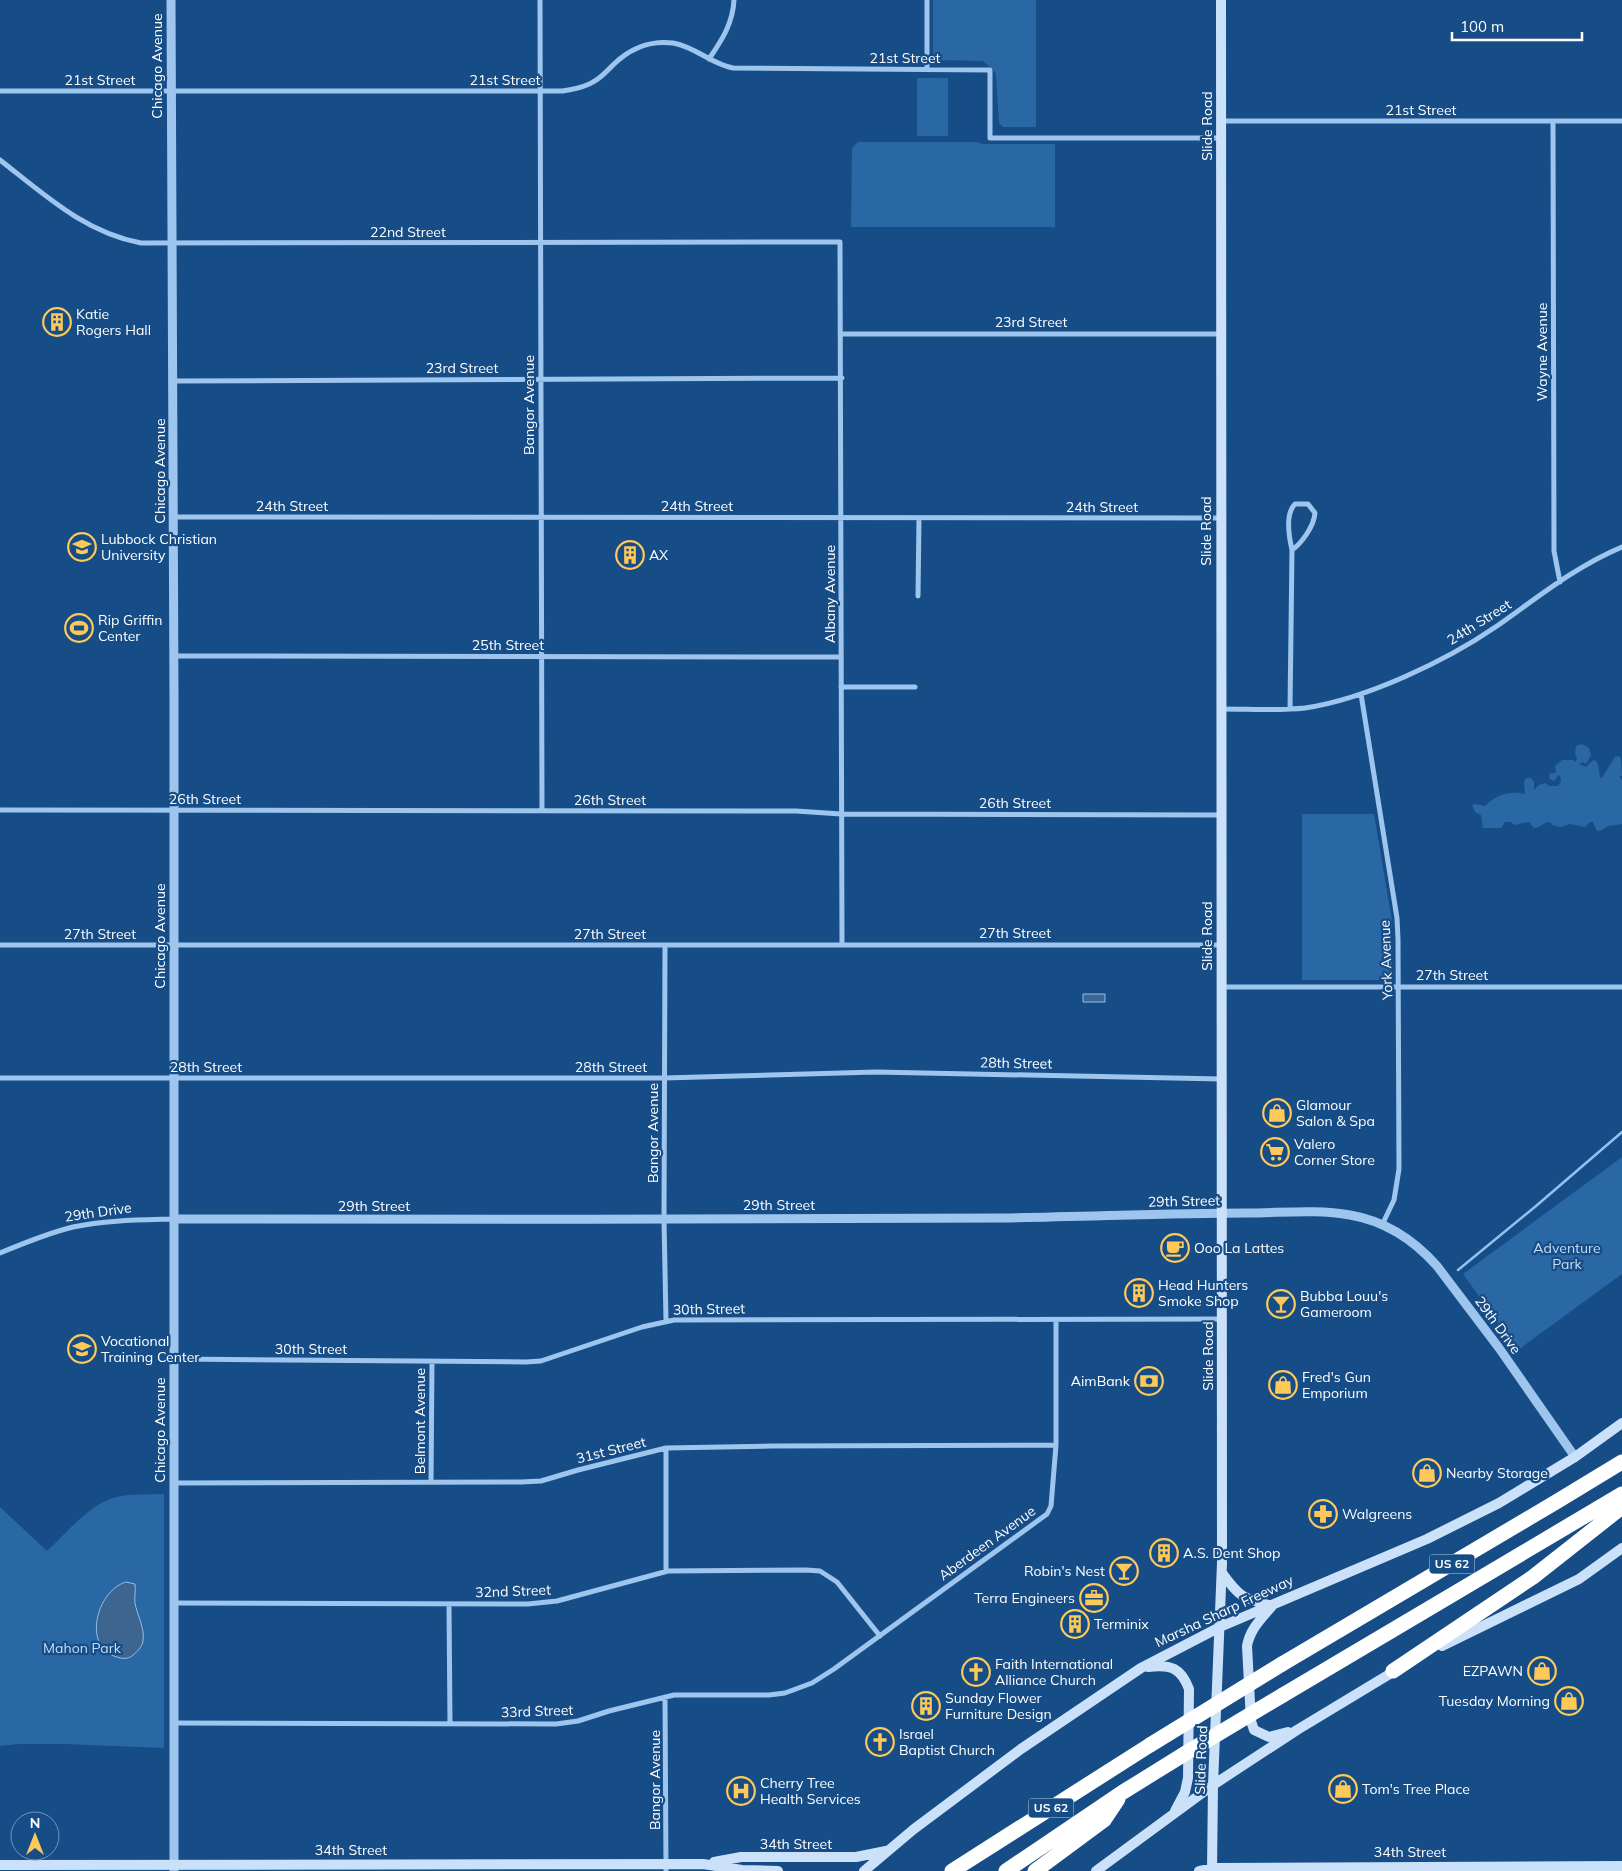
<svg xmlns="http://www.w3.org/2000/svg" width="1622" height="1871" font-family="Mulish,sans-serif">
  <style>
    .green { fill: #2a67a5 }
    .water { fill: #3d6590; stroke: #90c1f0 }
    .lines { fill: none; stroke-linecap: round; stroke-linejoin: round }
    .stream { stroke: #90c1f0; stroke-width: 2.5 }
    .minor { stroke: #9ec5ed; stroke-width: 5 }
    .tertiary { stroke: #9ec5ed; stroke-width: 9 }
    .secondary { stroke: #cbe1f9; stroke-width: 10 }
    .motorway { stroke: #fff; stroke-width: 15 }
    .motorway-bridge { stroke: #fff; stroke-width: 15 }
    .labels { text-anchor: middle; stroke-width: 4.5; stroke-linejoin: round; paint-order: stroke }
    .shield { fill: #174d87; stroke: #b9cadb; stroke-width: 1 }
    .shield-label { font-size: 12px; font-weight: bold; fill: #fff }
    .street-label { font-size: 14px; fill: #fff; stroke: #174d87 }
    .poi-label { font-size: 14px; fill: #fff; stroke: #174d87; text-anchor: start }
    .park-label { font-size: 14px; fill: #c3defa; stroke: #174d87 }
  </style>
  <rect width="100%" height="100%" fill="#174d87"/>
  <!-- green -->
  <path class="green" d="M933,0H1036V127H1003L999,123L996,76L995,72L983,61L939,60L933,53Z
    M917,78H948V136H917Z
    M858,142H977L983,144H1055V227H851L852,148Z
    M1582,744L1589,748L1591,755L1586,764L1582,762L1579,764L1586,767L1592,761L1595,760L1598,764L1600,777L1602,778L1615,757L1619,756L1621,759L1622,776H1619L1622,780V824L1608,826L1602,830L1597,831L1593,822H1590L1585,827L1570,824L1560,827L1552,825L1550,822C1543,822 1541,828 1534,828L1529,822L1514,825L1511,822H1505L1501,828H1483L1481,815L1476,813L1472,806L1474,804L1485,806C1495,795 1510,790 1525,794L1524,782L1526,778H1531L1534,782V790L1539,785L1545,783L1549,786H1558L1561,782L1560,776L1558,775L1554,781L1550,779L1549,776L1551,773H1556L1555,766L1562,760H1573L1575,762L1577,759L1575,753L1576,746Z
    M1302,814H1374L1392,921V975L1389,978L1381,980H1302Z
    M1622,1157V1274L1518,1350L1463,1274Z
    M164,1494V1748L64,1744H18L0,1746V1507L47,1551C64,1535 88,1507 110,1499C127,1493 147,1495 164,1494Z"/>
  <!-- water -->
  <path class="water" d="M1083,994H1105V1002H1083Z
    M126,1582L135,1584C136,1590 134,1597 135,1603C137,1615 145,1628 143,1641C142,1647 137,1652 132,1656C128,1659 122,1659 117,1657C82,1648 96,1591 126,1582Z"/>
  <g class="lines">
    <!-- stream -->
    <path class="stream" d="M1458,1270L1536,1206L1622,1132"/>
    <!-- minor -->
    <path class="minor" d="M540,0L542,811
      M927,0V68
      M709,59C722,40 733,23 734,0
      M0,91H563C573,89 584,88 593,82C601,78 607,71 613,65C629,49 650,40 673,43C696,47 711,64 733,68L990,70V138H1221
      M1221,121H1622
      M1553,121L1554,551L1560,582
      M0,160C45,195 84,232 141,243L840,242L842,945
      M841,334H1220
      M173,381L842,378
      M174,517L1220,518
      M918,596L919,518
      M174,656L841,657
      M841,687H915
      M1361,694L1397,918L1398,939L1399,1169L1394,1200L1382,1225
      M1221,709C1249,709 1278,711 1305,708C1366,699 1446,661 1497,626C1537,598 1576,566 1622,547
      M1290,709L1292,550C1289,537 1285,514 1295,504H1308L1315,513C1314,526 1302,543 1292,550
      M0,810L796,811L841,814L1220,815
      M0,945H1221
      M665,945L664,1220L666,1321
      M1221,987H1622
      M0,1078H664L876,1072L1221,1079
      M0,1253C24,1243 48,1233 73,1227C106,1220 140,1220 174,1219
      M174,1359L526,1362L541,1361L642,1327L674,1320L1222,1319
      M666,1448V1571
      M431,1482L432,1361
      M174,1483L521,1482L541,1481L578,1470L666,1448L772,1446L1056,1445
      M174,1603L528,1604L557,1601L668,1571L806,1570L820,1571L837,1582L880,1636
      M449,1604L450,1724
      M665,1697L666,1871
      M174,1723L556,1724L578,1721L609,1711L674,1695H769L785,1693L812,1683L834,1669L1047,1514L1051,1506L1056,1445V1320"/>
    <!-- tertiary -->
    <path class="tertiary" d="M171,0L174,699V1871
      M174,1219C450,1220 727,1219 1003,1218C1085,1217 1166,1213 1247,1213C1281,1213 1317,1209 1350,1215C1385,1221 1414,1240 1437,1266L1499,1348L1575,1457"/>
    <!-- secondary -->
    <path class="secondary" d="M1222,1573C1240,1598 1243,1598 1272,1606C1261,1619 1250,1629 1247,1646L1251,1721L1254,1730L1269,1737L1288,1732
      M1442,1646L1579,1579L1622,1548
      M1148,1667C1171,1664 1181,1668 1189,1689L1188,1778L1185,1792L1175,1811
      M714,1862L741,1857H856L886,1851
      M0,1865L703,1864L742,1870L778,1871
      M864,1871L914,1829L1021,1749L1141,1668L1220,1627L1427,1539L1499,1503L1575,1457L1622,1423
      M1096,1871L1213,1785L1297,1730L1398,1669
      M1199,1871L1212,1868L1622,1866
      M1212,1871L1213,1785L1222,1563L1221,0"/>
    <!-- motorway -->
    <path class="motorway" d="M1282,1664L1556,1502L1622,1462
      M1393,1671L1533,1577L1622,1507
      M1283,1695L1622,1494
      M952,1871L1150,1745
      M1006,1871L1123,1792L1186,1753
      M1035,1871L1104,1820L1118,1799"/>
    <!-- motorway-bridge -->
    <path class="motorway-bridge" d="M1150,1745L1282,1664
      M1186,1753L1283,1695"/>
  </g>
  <!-- icons -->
  <defs>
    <symbol id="building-ring" viewBox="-11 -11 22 22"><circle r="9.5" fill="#174d87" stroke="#ffc95a" stroke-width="1.5"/><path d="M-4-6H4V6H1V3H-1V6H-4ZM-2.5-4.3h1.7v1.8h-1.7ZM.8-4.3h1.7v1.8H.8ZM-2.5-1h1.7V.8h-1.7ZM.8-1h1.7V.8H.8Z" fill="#ffc95a"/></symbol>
    <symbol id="university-ring" viewBox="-11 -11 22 22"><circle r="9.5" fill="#174d87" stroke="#ffc95a" stroke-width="1.5"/><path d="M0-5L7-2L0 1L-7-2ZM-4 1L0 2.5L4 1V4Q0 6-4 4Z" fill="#ffc95a"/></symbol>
    <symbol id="stadium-ring" viewBox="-11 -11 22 22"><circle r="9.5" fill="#174d87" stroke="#ffc95a" stroke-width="1.5"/><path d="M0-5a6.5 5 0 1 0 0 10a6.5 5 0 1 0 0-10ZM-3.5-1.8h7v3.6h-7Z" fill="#ffc95a"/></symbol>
    <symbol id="shop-ring" viewBox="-11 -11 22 22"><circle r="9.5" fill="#174d87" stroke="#ffc95a" stroke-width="1.5"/><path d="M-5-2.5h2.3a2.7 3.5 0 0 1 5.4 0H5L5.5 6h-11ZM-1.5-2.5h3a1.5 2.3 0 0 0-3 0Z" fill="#ffc95a"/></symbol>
    <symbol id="supermarket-ring" viewBox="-11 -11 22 22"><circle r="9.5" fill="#174d87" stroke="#ffc95a" stroke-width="1.5"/><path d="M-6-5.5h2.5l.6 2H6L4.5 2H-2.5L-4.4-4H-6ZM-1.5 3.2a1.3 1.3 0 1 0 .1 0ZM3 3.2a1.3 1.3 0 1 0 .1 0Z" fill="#ffc95a"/></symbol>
    <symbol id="cafe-ring" viewBox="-11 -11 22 22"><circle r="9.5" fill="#174d87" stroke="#ffc95a" stroke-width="1.5"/><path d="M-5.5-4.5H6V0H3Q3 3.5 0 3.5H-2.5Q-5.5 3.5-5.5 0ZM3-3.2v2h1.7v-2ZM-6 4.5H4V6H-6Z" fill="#ffc95a"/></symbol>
    <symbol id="bar-ring" viewBox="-11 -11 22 22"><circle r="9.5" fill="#174d87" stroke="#ffc95a" stroke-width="1.5"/><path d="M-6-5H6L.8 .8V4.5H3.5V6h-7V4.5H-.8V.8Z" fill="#ffc95a"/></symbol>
    <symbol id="school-ring" viewBox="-11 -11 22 22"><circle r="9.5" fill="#174d87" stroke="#ffc95a" stroke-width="1.5"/><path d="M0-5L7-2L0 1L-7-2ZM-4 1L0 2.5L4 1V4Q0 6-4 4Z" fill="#ffc95a"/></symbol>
    <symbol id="bank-ring" viewBox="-11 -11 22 22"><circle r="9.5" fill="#174d87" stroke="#ffc95a" stroke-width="1.5"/><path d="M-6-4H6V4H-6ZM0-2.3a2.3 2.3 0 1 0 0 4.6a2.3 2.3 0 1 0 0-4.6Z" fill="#ffc95a"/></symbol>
    <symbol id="pharmacy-ring" viewBox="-11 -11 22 22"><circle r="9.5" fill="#174d87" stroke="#ffc95a" stroke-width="1.5"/><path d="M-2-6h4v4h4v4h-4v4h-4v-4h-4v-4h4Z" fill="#ffc95a"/></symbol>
    <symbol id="office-ring" viewBox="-11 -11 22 22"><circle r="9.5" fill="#174d87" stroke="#ffc95a" stroke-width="1.5"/><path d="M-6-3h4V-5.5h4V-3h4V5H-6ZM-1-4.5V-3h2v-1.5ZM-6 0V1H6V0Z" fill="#ffc95a"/></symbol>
    <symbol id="church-ring" viewBox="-11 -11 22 22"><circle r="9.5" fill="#174d87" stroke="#ffc95a" stroke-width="1.5"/><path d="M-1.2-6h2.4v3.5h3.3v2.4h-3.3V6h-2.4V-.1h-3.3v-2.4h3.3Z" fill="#ffc95a"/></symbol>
    <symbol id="hospital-ring" viewBox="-11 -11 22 22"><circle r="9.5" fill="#174d87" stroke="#ffc95a" stroke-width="1.5"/><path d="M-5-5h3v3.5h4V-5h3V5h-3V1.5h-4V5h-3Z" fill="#ffc95a"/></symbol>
  </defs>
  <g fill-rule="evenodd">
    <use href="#building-ring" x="41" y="306" width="32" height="32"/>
    <use href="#university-ring" x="66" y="531" width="32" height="32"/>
    <use href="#building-ring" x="614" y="539" width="32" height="32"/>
    <use href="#stadium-ring" x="63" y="612" width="32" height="32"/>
    <use href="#shop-ring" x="1261" y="1097" width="32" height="32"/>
    <use href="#supermarket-ring" x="1259" y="1136" width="32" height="32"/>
    <use href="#cafe-ring" x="1159" y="1232" width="32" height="32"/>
    <use href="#building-ring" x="1123" y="1277" width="32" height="32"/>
    <use href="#bar-ring" x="1265" y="1288" width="32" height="32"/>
    <use href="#school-ring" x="66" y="1333" width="32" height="32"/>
    <use href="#bank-ring" x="1133" y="1365" width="32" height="32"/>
    <use href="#shop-ring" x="1267" y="1369" width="32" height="32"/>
    <use href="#shop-ring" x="1411" y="1457" width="32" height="32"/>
    <use href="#pharmacy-ring" x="1307" y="1498" width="32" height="32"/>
    <use href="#building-ring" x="1148" y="1537" width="32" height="32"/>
    <use href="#bar-ring" x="1108" y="1555" width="32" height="32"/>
    <use href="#office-ring" x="1078" y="1582" width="32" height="32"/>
    <use href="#building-ring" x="1059" y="1608" width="32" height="32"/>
    <use href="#shop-ring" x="1526" y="1655" width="32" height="32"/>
    <use href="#church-ring" x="960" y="1656" width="32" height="32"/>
    <use href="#shop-ring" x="1553" y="1685" width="32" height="32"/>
    <use href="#building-ring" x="910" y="1690" width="32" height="32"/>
    <use href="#church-ring" x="864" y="1726" width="32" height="32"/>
    <use href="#shop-ring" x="1327" y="1773" width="32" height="32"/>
    <use href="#hospital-ring" x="725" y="1775" width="32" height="32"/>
  </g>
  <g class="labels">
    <!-- shield labels -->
    <g class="shield">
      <rect x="1429.5" y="1554.5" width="45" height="19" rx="4"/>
      <rect x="1028.5" y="1798.5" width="45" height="19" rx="4"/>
    </g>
    <g class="shield-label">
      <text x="1452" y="1568">US 62</text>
      <text x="1051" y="1812">US 62</text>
    </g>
    <!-- street labels -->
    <g class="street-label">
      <text x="905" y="63">21st Street</text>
      <text transform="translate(157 66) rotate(-90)" y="5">Chicago Avenue</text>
      <text x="100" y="85">21st Street</text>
      <text x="505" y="85">21st Street</text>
      <text x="1421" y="115">21st Street</text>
      <text transform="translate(1207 126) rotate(-90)" y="5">Slide Road</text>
      <text x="408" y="237">22nd Street</text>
      <text x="1031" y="327">23rd Street</text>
      <text transform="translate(1542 352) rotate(-90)" y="5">Wayne Avenue</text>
      <text x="462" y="373">23rd Street</text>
      <text transform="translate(529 405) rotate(-90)" y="5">Bangor Avenue</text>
      <text transform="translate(160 471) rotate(-90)" y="5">Chicago Avenue</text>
      <text x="292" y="511">24th Street</text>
      <text x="697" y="511">24th Street</text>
      <text x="1102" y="512">24th Street</text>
      <text transform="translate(1206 531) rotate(-90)" y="5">Slide Road</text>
      <text transform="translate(830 594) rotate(-90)" y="5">Albany Avenue</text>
      <text transform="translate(1479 622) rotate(-32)" y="5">24th Street</text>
      <text x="508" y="650">25th Street</text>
      <text x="205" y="804">26th Street</text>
      <text x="610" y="805">26th Street</text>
      <text x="1015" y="808">26th Street</text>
      <text x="1015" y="938">27th Street</text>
      <text x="100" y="939">27th Street</text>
      <text x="610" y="939">27th Street</text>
      <text transform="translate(160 936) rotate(-90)" y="5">Chicago Avenue</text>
      <text transform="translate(1207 936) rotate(-90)" y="5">Slide Road</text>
      <text transform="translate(1386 960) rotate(-92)" y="5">York Avenue</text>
      <text x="1452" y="980">27th Street</text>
      <text transform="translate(1016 1063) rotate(1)" y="5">28th Street</text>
      <text x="206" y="1072">28th Street</text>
      <text x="611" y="1072">28th Street</text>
      <text transform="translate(653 1133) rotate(-90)" y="5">Bangor Avenue</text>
      <text transform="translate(1184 1201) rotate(-1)" y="5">29th Street</text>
      <text x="779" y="1210">29th Street</text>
      <text x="374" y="1211">29th Street</text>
      <text transform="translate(98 1212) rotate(-8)" y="5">29th Drive</text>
      <text transform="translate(709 1309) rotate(-1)" y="5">30th Street</text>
      <text transform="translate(1498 1325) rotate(54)" y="5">29th Drive</text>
      <text x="311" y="1354">30th Street</text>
      <text transform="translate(1208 1356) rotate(-90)" y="5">Slide Road</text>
      <text transform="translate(420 1421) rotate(-90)" y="5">Belmont Avenue</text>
      <text transform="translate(160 1430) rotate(-90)" y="5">Chicago Avenue</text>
      <text transform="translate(611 1450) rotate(-14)" y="5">31st Street</text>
      <text transform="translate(987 1543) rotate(-36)" y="5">Aberdeen Avenue</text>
      <text transform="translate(513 1591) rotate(-2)" y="5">32nd Street</text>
      <text transform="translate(1224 1611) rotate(-25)" y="5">Marsha Sharp Freeway</text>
      <text transform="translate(537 1711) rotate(-2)" y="5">33rd Street</text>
      <text transform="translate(1201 1760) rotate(-88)" y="5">Slide Road</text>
      <text transform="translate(655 1780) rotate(-90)" y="5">Bangor Avenue</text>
      <text x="796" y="1849">34th Street</text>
      <text x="351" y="1855">34th Street</text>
      <text x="1410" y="1857">34th Street</text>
    </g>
    <!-- poi labels -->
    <g class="poi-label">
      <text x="76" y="319">Katie<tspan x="76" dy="16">Rogers Hall</tspan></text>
      <text x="101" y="544">Lubbock Christian<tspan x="101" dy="16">University</tspan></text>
      <text x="649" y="560">AX</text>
      <text x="98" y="625">Rip Griffin<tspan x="98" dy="16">Center</tspan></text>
      <text x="1296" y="1110">Glamour<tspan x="1296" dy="16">Salon &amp; Spa</tspan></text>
      <text x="1294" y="1149">Valero<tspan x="1294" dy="16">Corner Store</tspan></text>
      <text x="1194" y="1253">Ooo La Lattes</text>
      <text x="1158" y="1290">Head Hunters<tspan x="1158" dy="16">Smoke Shop</tspan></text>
      <text x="1300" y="1301">Bubba Louu's<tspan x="1300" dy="16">Gameroom</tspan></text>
      <text x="101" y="1346">Vocational<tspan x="101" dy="16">Training Center</tspan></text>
      <text x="1302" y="1382">Fred's Gun<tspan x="1302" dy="16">Emporium</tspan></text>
      <text x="1130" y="1386" text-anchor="end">AimBank</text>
      <text x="1446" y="1478">Nearby Storage</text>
      <text x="1342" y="1519">Walgreens</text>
      <text x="1183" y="1558">A.S. Dent Shop</text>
      <text x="1105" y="1576" text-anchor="end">Robin's Nest</text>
      <text x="1075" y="1603" text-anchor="end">Terra Engineers</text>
      <text x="1094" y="1629">Terminix</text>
      <text x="995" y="1669">Faith International<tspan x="995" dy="16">Alliance Church</tspan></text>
      <text x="1523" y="1676" text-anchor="end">EZPAWN</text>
      <text x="945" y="1703">Sunday Flower<tspan x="945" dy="16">Furniture Design</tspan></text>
      <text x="1550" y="1706" text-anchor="end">Tuesday Morning</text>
      <text x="899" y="1739">Israel<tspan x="899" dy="16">Baptist Church</tspan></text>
      <text x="760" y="1788">Cherry Tree<tspan x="760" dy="16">Health Services</tspan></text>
      <text x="1362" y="1794">Tom's Tree Place</text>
    </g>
    <!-- park labels -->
    <g class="park-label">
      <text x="1567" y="1253">Adventure<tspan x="1567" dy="16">Park</tspan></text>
      <text x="82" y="1653">Mahon Park</text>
    </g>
  </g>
  <!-- north arrow -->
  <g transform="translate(35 1836)"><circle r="24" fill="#174d87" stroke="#7494b7"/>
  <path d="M0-4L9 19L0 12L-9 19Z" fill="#ffc95a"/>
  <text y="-8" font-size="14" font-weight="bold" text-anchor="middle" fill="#ffffff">N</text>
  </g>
  <!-- scale -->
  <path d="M1452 32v8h130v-8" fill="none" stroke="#ffffff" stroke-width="2.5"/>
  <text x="1460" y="32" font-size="15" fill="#ffffff" stroke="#174d87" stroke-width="4" paint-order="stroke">100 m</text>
</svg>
